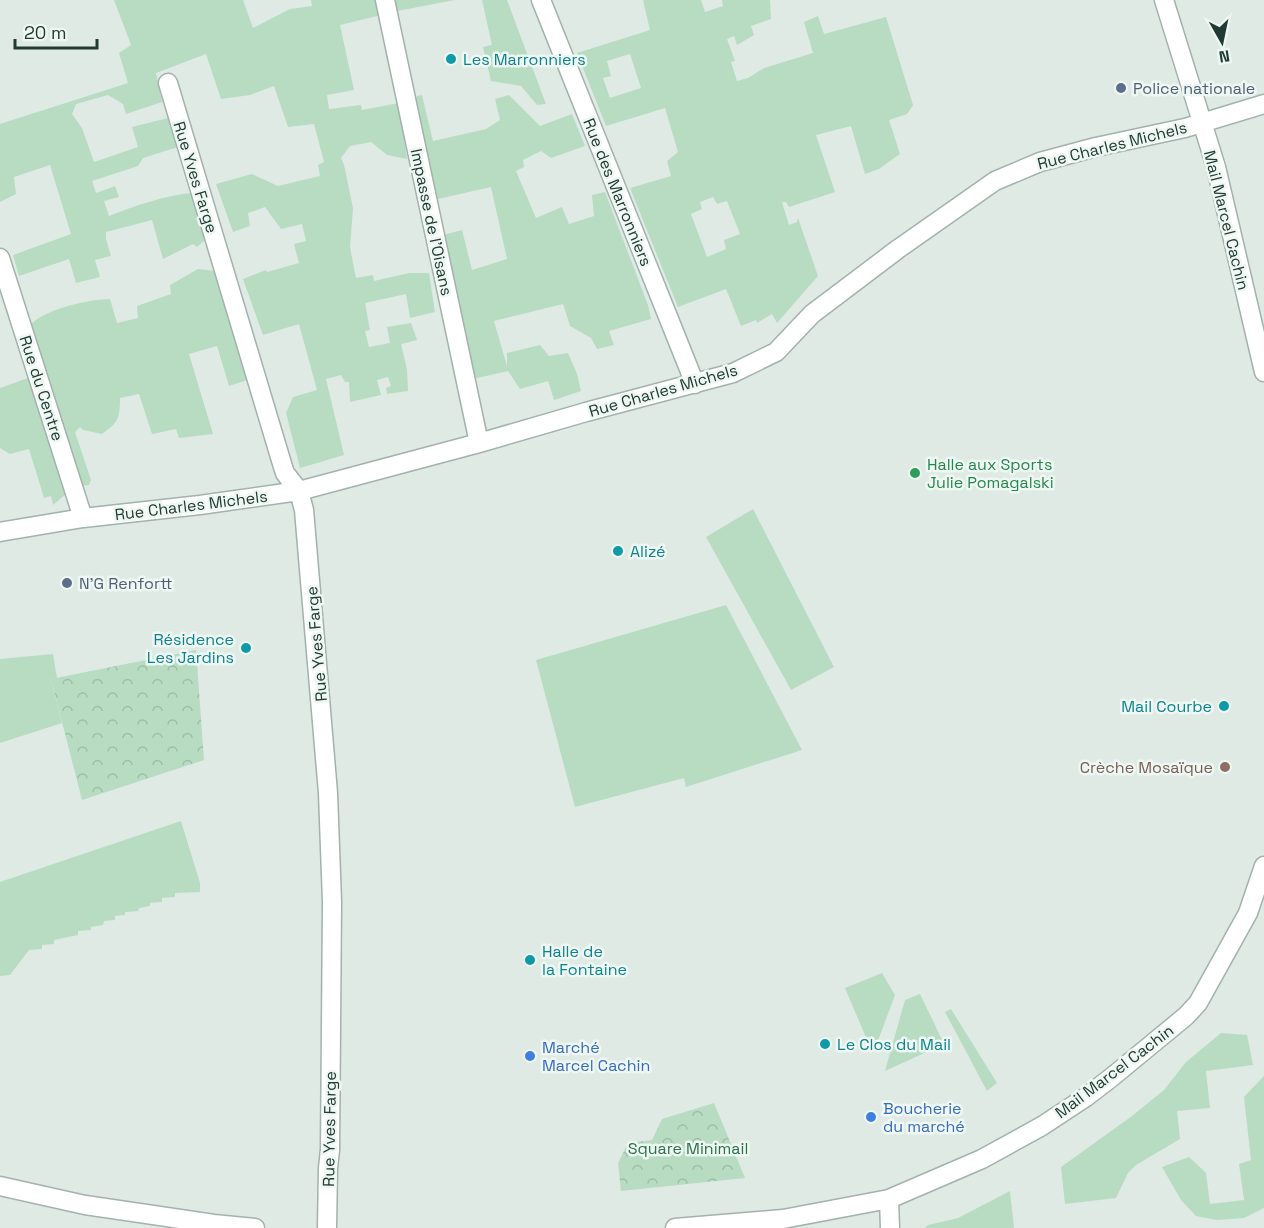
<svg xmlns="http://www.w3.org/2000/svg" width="1264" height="1228" font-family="'Space Grotesk',sans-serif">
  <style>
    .green { fill: #b7dcc2; fill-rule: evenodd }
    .park { fill: url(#park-crowns) }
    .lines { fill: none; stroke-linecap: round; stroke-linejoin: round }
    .street-casing { stroke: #a2b2ac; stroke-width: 21 }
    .street { stroke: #fff; stroke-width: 18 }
    .culture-dot { fill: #0f9aa8; stroke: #eff7f3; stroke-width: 2 }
    .service-dot { fill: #5c6f8a; stroke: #eff7f3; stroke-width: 2 }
    .leisure-dot { fill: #2e9e5b; stroke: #eff7f3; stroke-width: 2 }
    .education-dot { fill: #8d6e63; stroke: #eff7f3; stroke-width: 2 }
    .shop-dot { fill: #3f7fe0; stroke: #eff7f3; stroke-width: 2 }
    .labels { text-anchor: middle; stroke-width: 5; stroke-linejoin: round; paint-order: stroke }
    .culture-label { font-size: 16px; fill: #0d838f; stroke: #eff7f3; text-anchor: start }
    .service-label { font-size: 16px; fill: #4e5e75; stroke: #eff7f3; text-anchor: start }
    .street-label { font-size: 16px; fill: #203a34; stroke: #eff7f3 }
    .leisure-label { font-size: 16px; fill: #27864d; stroke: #eff7f3; text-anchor: start }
    .education-label { font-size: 16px; fill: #785e54; stroke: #eff7f3; text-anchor: end }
    .shop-label { font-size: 16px; fill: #366cbe; stroke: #eff7f3; text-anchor: start }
    .park-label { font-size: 16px; fill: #2a7148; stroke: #eff7f3 }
  </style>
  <defs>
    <pattern id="park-crowns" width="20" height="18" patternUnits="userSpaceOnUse" patternTransform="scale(1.5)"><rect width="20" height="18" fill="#b7dcc2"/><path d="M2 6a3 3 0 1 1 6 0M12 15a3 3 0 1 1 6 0" fill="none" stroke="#9dbea7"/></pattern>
  </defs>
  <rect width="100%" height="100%" fill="#dfeae5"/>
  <!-- green -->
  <path class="green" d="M114,0H243L253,28L290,9L312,6L311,0H378L381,15L340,25L354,90L327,95L329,109L361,105L362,110L399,103L407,159L387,155L371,142L350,146L341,158L344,165L353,208L350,247L356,278L373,275L374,281L409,273H429L435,312L410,318L406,294L365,303L370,330L365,331L369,347L390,343L387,327L411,323L417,340L401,344L407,369L408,391L387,394L386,388L391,386L388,377L377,380L381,395L350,402L349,382H345L341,375L326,379L344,455L300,468L286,413L293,397L317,390L299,324L263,335L243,279L266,270L267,272L299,263L294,244L306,241L302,224L281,229L265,207L248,213L250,226L233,232L216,184L252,174L278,186L320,176L318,165L324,162L314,124L288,127L274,86L250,95L221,99L206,54L156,73L162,102L126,114L123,104L108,95L76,104L72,114L82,128L94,162L138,147L132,127L168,118L178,147L143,158L138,166L92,181L96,193L115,186L119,197L104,201L109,216C135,206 162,196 191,193L205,240L197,247L193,244L163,259L152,220L106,232V239L111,256L95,260L100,277L76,283L69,259L19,276L13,255L71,234L50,165L14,177L16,194L0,202V124L128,83L119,53L131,45Z
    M390,0H455L392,12Z
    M482,0H507L546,104L537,105L521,86L491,81L483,47L492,45Z
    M643,0H701L705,12L723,6L722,0H770L771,19L751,26L754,35L737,45L734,36L727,39L735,61L731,62L737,81L748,78L764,68L813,53L804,22L818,16L824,34L886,17L913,105L907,114L889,120L900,154L879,169L865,174L851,126L816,135L835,192L789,207L786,202H782L789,225L797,222L798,218L818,276L777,323L772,314L757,323L756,320L741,326L726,289L678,307L630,188L671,176L667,161L678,152L665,108L606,126L577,53L650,30ZM630,54L641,88L610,98L603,78L611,76L607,61ZM713,197L717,204L727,201L740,234L724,240L726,249L707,257L691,214L702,209L700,202Z
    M422,95L433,141L486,129L500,120L495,99L509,95L540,126L572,114L585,146L551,158L541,151L523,160L524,167L516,171L536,218L562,207L569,224L594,216L592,195L605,192L648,305L651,319L609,331L614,345L597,349L591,338L570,326L563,304L494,321L507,366V353L540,345L549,356L568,353L577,374L581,391L554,400L548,381L520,389L508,371L473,379L440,236L462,230L472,270L507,259L491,187L438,199L414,103L417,96Z
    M198,269L218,271L247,380L229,386L217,346L189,354L213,434L179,438L176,429L152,434L139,394L120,398C120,418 118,423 102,434L83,430L80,427L75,432L91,480L89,485L81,486L31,324C49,308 86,300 110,299L117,323L138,318L137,306L171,294L170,285Z
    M28,378L66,494L53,505L51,496L44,498L29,449L10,454L0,448V388Z
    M753,509L834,667L791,690L706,537Z
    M726,605L802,750L686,787L684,778L575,807L536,660Z
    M53,654L57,678L51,679L62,723L0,743V659Z
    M181,821L200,883V892L175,893V897L162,898V902L150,903V906L139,908L138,911L125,912V915L115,916V920L104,921L103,925L91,927V930L78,931V935L54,940V944L42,945V949L29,950L10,975L0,976V882Z
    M882,973L895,995L873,1054L845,988Z
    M920,994L944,1044L885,1071L905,1000Z
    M951,1009L997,1083L987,1091L945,1012Z
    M1221,1033L1247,1035L1253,1065L1206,1071L1210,1108L1177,1111L1180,1139L1136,1165L1128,1173L1116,1198L1065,1204L1061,1167L1132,1116L1164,1090L1186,1062Z
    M1264,1076V1208L1244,1218L1217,1220L1196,1216L1181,1200L1162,1167L1189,1157L1206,1173L1210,1204L1244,1200L1239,1164L1251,1160L1244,1097Z
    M1010,1191L1014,1228H925L928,1225L958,1218Z"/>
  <!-- park -->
  <path class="park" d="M196,650L204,760L82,800L51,679Z
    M714,1103L745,1178L621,1191L618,1163L628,1143L652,1140L662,1119Z"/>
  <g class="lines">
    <defs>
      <path id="street" d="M385,0L479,443
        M541,0L695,384
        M1164,0L1216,167L1264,372
        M168,83L283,467L285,473L299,491L304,510L328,793L332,902L330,1150L328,1168L327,1228
        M0,258L83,518
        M0,532L83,518L200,505L299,491L479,443L586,412L733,373L776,352L812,314L898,249L995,181L1040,162L1096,147L1185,128L1264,104
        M0,1186L85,1205L214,1224L255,1228
        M889,1199L890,1228
        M675,1228L783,1219L889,1199L982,1159L1042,1126L1086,1097L1112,1077L1186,1016L1198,1003L1248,913L1264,866"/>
    </defs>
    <!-- street casing -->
    <use href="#street" class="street-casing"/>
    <!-- street -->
    <use href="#street" class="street"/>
  </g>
  <!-- markers -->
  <g class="culture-dot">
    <circle cx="451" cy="59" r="6"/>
    <circle cx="618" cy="551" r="6"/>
    <circle cx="246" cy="648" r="6"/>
    <circle cx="1224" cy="706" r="6"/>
    <circle cx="530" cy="960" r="6"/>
    <circle cx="825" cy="1044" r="6"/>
  </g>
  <g class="service-dot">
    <circle cx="1121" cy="88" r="6"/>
    <circle cx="67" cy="583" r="6"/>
  </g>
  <circle class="leisure-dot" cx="915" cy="473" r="6"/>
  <circle class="education-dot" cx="1225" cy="767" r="6"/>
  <g class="shop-dot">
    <circle cx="530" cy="1056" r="6"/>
    <circle cx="871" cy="1117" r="6"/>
  </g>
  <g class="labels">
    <!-- culture labels -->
    <g class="culture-label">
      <text x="463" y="65">Les Marronniers</text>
      <text x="630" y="557">Alizé</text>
      <text x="234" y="645" text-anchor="end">Résidence<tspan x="234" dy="18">Les Jardins</tspan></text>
      <text x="1212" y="712" text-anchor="end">Mail Courbe</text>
      <text x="542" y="957">Halle de<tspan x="542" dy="18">la Fontaine</tspan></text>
      <text x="837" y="1050">Le Clos du Mail</text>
    </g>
    <!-- service labels -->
    <g class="service-label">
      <text x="1133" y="94">Police nationale</text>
      <text x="79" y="589">N'G Renfortt</text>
    </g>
    <!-- street labels -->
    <g class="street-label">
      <text transform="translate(1112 145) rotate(-14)" y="6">Rue Charles Michels</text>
      <text transform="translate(196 177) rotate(73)" y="6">Rue Yves Farge</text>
      <text transform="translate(618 192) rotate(68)" y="6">Rue des Marronniers</text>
      <text transform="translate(1227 220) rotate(76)" y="6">Mail Marcel Cachin</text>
      <text transform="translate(432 222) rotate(78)" y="6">Impasse de l'Oisans</text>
      <text transform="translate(42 388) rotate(72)" y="6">Rue du Centre</text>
      <text transform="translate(663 390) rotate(-16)" y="6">Rue Charles Michels</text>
      <text transform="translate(191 505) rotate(-7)" y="6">Rue Charles Michels</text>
      <text transform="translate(316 644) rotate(-95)" y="6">Rue Yves Farge</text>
      <text transform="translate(1114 1071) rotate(-37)" y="6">Mail Marcel Cachin</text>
      <text transform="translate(329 1129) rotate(-89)" y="6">Rue Yves Farge</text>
    </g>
    <!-- leisure labels -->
    <g class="leisure-label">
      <text x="927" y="470">Halle aux Sports<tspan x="927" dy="18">Julie Pomagalski</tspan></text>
    </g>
    <!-- education labels -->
    <g class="education-label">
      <text x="1213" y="773">Crèche Mosaïque</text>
    </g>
    <!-- shop labels -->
    <g class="shop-label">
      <text x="542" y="1053">Marché<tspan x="542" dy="18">Marcel Cachin</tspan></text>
      <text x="883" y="1114">Boucherie<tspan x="883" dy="18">du marché</tspan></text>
    </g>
    <!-- park labels -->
    <g class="park-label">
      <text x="688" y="1154">Square Minimail</text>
    </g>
  </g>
  <!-- north arrow -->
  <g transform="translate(1222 42) rotate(171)" stroke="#eff7f3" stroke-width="4.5" paint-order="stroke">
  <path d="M0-4.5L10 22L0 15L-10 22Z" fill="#203a34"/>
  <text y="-9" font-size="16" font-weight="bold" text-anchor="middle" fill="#203a34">N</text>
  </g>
  <!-- scale -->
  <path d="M15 39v9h82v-9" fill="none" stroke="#203a34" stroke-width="3"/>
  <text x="24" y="39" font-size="18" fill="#203a34" stroke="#eff7f3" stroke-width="4.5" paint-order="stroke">20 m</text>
</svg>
